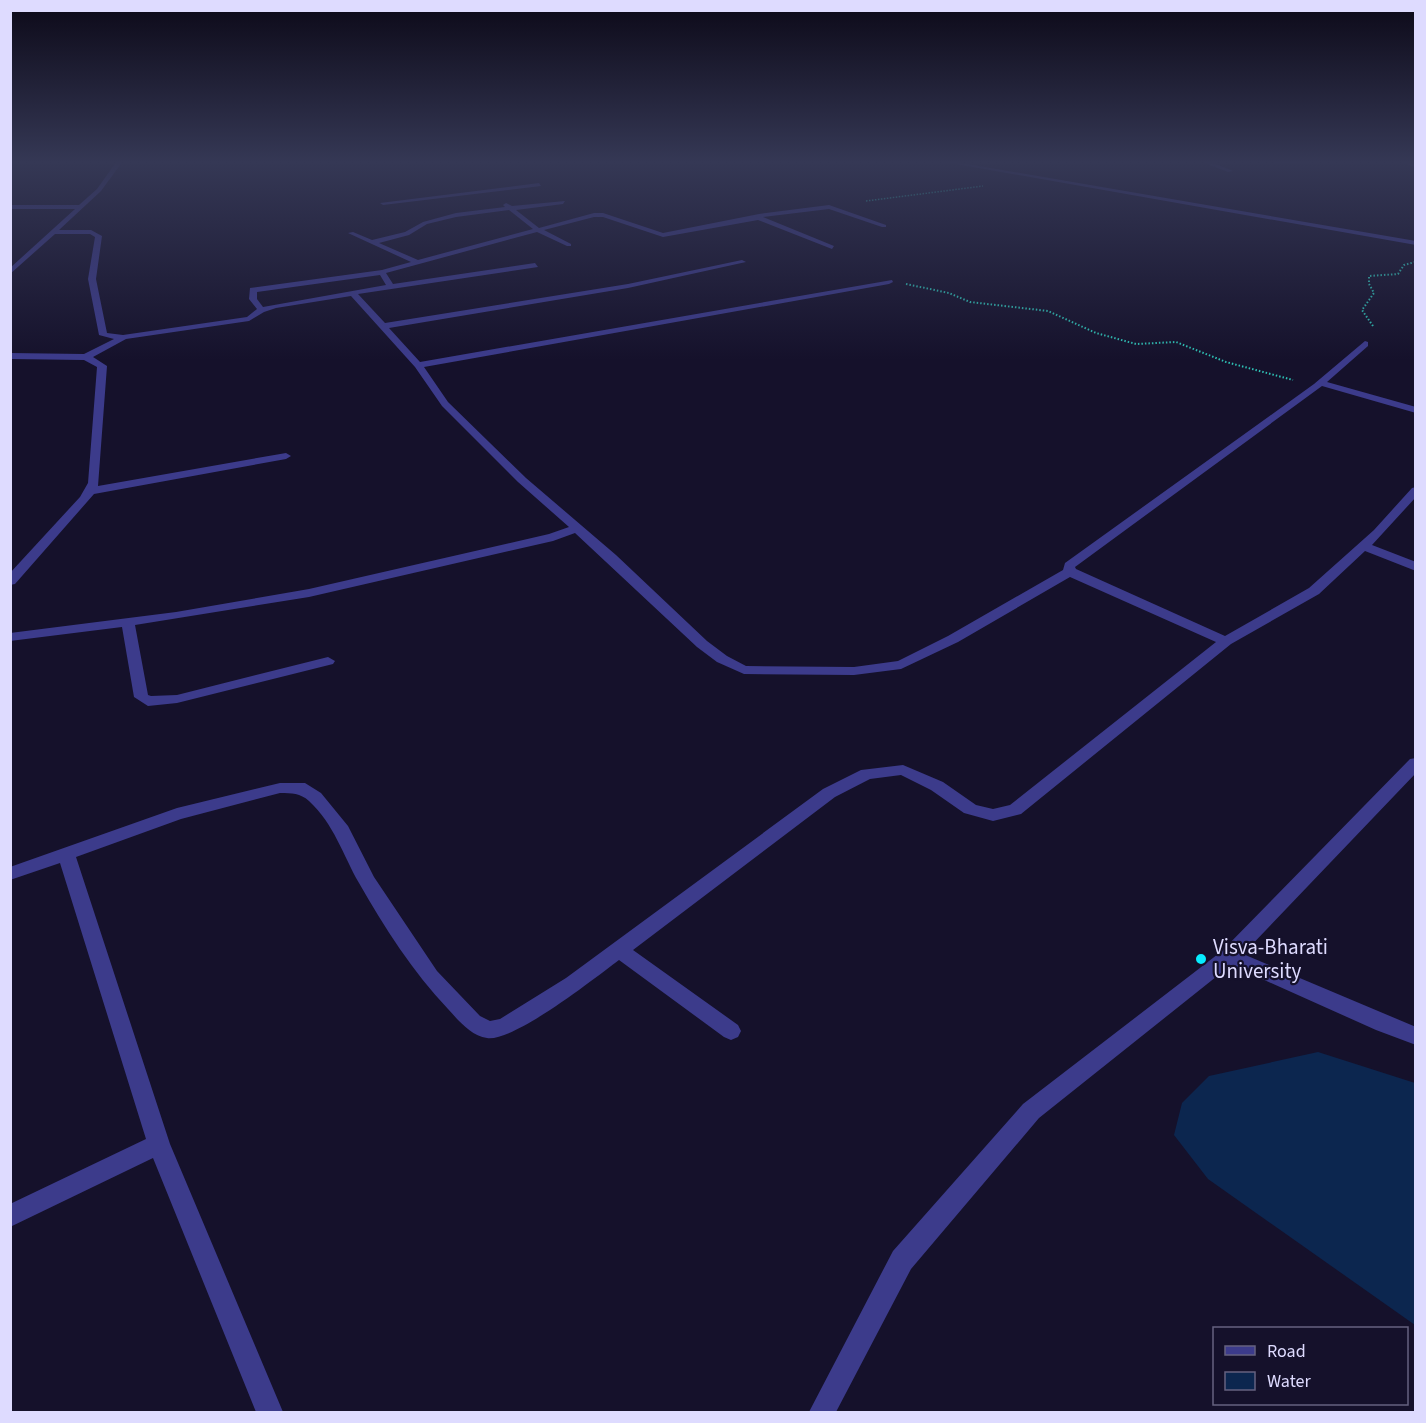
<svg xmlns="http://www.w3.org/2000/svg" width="1426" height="1423" font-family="'Source Sans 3',sans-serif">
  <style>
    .water { fill: #0c264f }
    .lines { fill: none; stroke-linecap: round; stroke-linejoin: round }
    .path-far1 { stroke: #2ec0b4; stroke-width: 1.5; stroke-dasharray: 1.5 1.5; stroke-linecap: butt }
    .path { stroke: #2ec0b4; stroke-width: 2; stroke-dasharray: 1.5 2; stroke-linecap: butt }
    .minor { fill: #3c3b8b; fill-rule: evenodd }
    .poi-dot { fill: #07ecff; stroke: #15112b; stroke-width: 2 }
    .labels { text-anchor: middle; stroke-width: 4.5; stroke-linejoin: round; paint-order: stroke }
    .near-poi-label { font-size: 21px; fill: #dedbff; stroke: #15112b; text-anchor: start }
  </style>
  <rect width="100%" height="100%" fill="#15112b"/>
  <!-- water -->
  <path class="water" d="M1318,1052L1415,1083V1325L1208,1179L1174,1135L1182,1103L1209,1076Z"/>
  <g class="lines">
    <!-- path-far1 -->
    <path class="path-far1" d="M270,161H289
      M866,201L983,186"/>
    <!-- path -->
    <path class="path" d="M906,284L949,293L970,302L1048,311L1096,333L1136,344L1176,342L1226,362L1293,380
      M1373,326L1362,310L1374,293L1369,284V276L1398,274L1404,265L1415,262"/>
    <!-- minor -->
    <path class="minor" d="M117,161H123L101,191L59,230H91L102,236L96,279L107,333L123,335L247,317L257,309L249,299L250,288L382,270L411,262L348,233L353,232L372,240L405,232L423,222L456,213L505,207L503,205L506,203L512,206L565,201L563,204L516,210L539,228L594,213H603L663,233L759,214L829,205L886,225V227H882L829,209L763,217L834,246L832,249L758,220L663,237L603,217H594L544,230L571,244V246H567L537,232L386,273L393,284L535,263L538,267L358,294L385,323L628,284L742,260L746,262L628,288L389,328L420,362L892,280L893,282L889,284L424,367L448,402L526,478L616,555L707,641L727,656L746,666L854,667L898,661L948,636L1063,570L1065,563L1314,384L1365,341L1368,342V346L1327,382L1416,407V413L1322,386L1075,567L1076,569L1225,636L1309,588L1374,530L1412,488L1416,487V497L1372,545L1416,562V571L1365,551L1319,594L1231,644L1021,814L993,821L964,813L931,790L901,775L870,779L835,797L633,950L738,1025L741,1031L738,1037L731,1040L724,1037L619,960C595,978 514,1042 487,1038C471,1036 458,1020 448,1009C413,972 384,927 359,883C343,855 334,824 309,801C300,793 292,793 280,793L181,819L76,857L170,1144L283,1412H256L153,1158L10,1227V1204L146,1139L60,863L10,880V867L177,808L280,783H305L321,793L348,826L374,877L437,971L480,1016L490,1021L500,1019L566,978L823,789L861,770L903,765L943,782L976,805L993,809L1010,805L1216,642L1070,577L958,642L901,669L854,675L744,674L717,662L697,647L575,533L553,541L309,597L135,625L148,695L151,696L177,695L328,657L335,661L333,664L177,703L148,706L134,697L122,627L10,641V633L176,612L309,589L549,534L569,527L518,482L442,406L415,367L351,296L276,308L264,312L249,321L126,339L93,357L107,366L98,486L286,453L291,456L286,459L94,494L15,584L10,585V573L80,497L88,483L97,367L84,360L10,359V353L84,354L114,339L99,335L88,279L95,237L90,234H55L10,274V268L75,209H10V205H79L97,189ZM509,210L533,229L418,260L379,243L409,235L427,224L456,217ZM380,275L386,285L263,307L257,299V292Z
      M939,161H950L1416,241V245Z
      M1200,161H1208L1233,171L1228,172Z
      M1272,161H1335L1274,164Z
      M1402,161L1416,164V168L1403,162Z
      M539,183L541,186L383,205L380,203Z
      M1416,758V773L1243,954L1416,1027V1045L1376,1030L1231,965L1039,1118L911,1269L836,1412H809L893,1251L1023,1104L1222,951L1410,759Z"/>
  </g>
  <!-- sky -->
  <linearGradient id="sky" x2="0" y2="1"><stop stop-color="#0c0918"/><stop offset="0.45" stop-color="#353855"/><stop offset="1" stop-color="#353855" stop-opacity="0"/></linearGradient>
  <rect width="1426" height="360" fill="url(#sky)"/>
  <!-- markers -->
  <circle class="poi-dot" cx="1201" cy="959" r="6"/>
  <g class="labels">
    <!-- near-poi labels -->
    <g class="near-poi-label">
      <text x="1213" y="954">Visva-Bharati<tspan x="1213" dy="24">University</tspan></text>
    </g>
  </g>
  <!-- border -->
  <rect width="1426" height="1423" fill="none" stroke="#dedbff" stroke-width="24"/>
  <!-- legend -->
  <rect x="1213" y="1327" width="195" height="78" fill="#15112b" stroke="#656280" stroke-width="1.5"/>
  <rect x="1225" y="1346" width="30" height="9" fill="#3c3b8b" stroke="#656280" stroke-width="1.5"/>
  <text x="1267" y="1357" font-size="18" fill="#dedbff">Road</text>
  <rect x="1225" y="1372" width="30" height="18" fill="#0c264f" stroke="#656280" stroke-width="1.5"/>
  <text x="1267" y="1387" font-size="18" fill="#dedbff">Water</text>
</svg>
